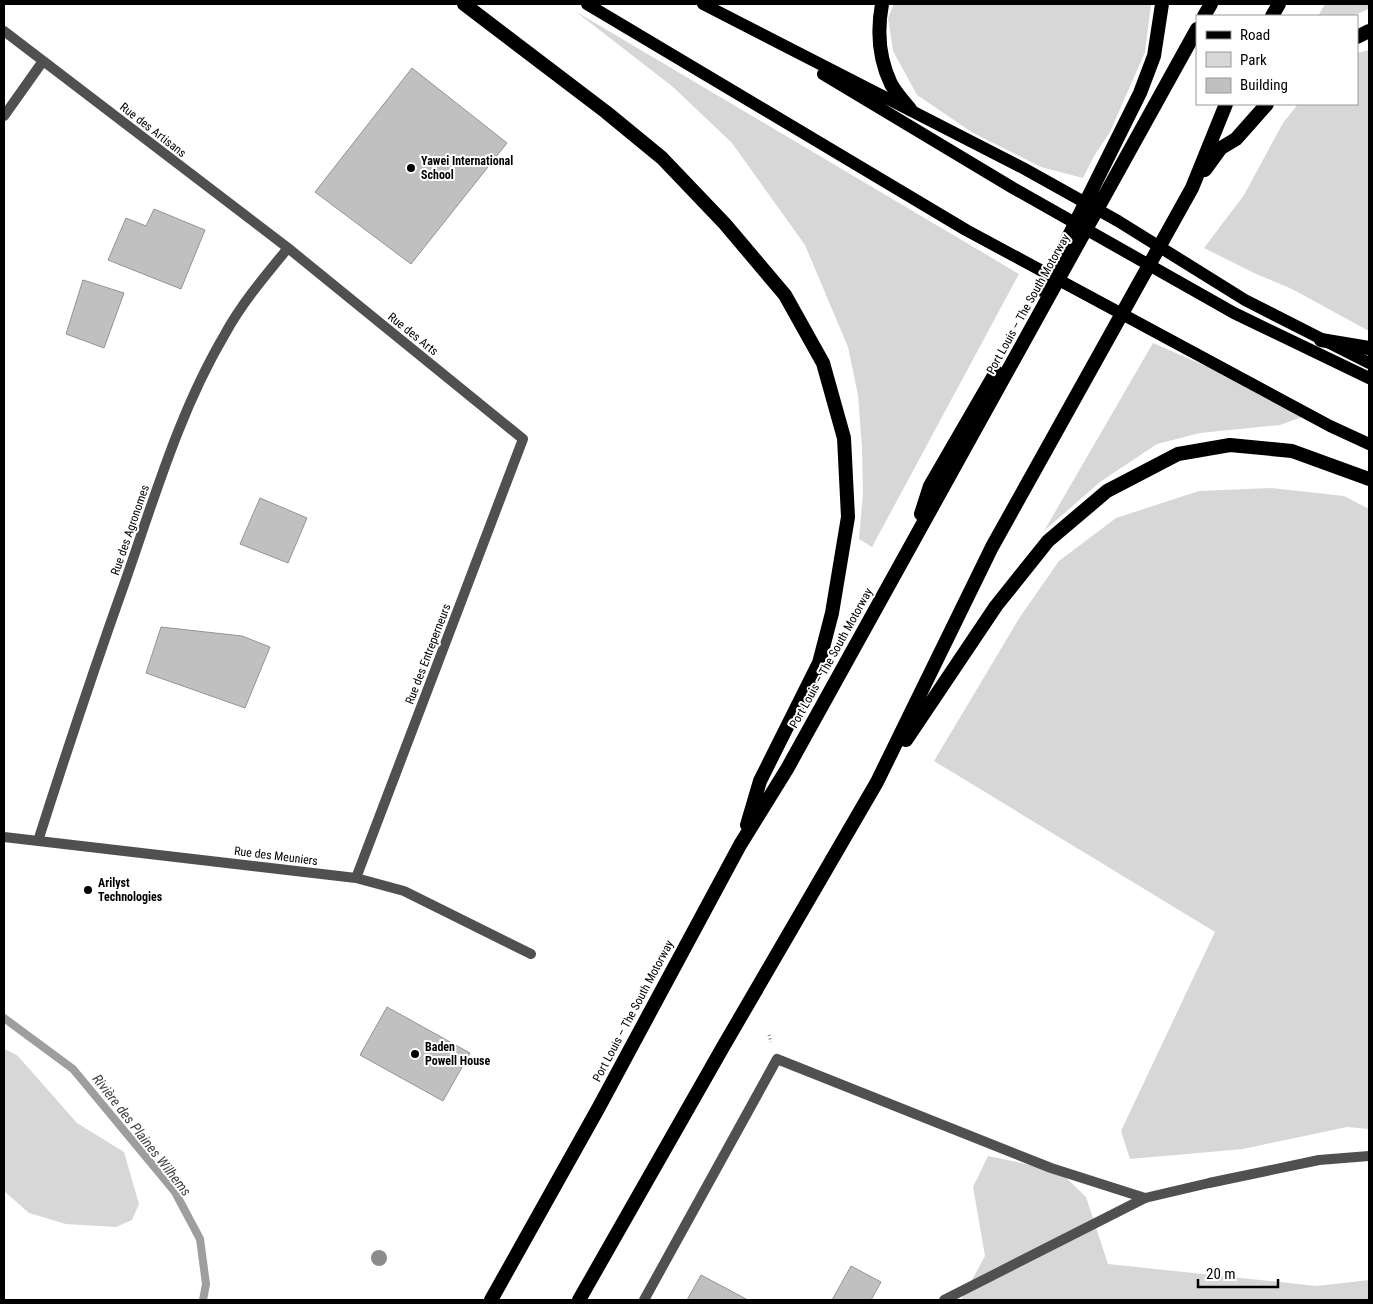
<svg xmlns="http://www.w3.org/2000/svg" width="1373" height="1304" font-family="'Roboto Condensed',sans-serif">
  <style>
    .green { fill: #d7d7d7 }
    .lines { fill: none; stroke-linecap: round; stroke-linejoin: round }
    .stream { stroke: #9e9e9e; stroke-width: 8 }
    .building { fill: #c0c0c0; stroke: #949494 }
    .path { stroke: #727272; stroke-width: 3; stroke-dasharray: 1 2.5; stroke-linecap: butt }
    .service { stroke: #505050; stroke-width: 10 }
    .minor { stroke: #505050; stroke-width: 10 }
    .primary { stroke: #000; stroke-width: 12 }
    .trunk { stroke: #000; stroke-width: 14 }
    .tree { fill: #8c8c8c }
    .poi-dot { fill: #000; stroke: #fff; stroke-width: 2 }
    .labels { text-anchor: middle; stroke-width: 4; stroke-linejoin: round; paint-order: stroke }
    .street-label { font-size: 12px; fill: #000; stroke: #fff }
    .poi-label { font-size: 12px; font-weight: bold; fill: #000; stroke: #fff; text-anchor: start }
    .water-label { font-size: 14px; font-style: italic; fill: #3f3f3f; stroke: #fff }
  </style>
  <rect width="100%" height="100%" fill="#fff"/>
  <!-- green -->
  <path class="green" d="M894,4H1151L1145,52L1110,132L1094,156L1083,178L1041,167L973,133L917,95L893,51L888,18Z
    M1325,4H1369V9L1352,16H1318Z
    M575,11L1019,274L872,547L859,539L863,493L862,447L858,395L848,347L805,245L732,143L673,87Z
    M1369,50V331L1292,289L1254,273L1204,248L1244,195L1283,123L1298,104H1357V53Z
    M1153,343L1313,413L1280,425L1200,433L1157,444L1100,482L1044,531Z
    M1271,488L1344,496L1369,509V1129L1347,1127L1243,1149L1130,1159L1121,1131L1215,932L934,761L1020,617L1059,561L1116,518L1199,491Z
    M4,1049L17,1055L77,1123L124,1152L139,1204L132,1220L116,1227L66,1224L29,1213L4,1191Z
    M988,1156L1059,1171L1086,1197L1108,1264L1317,1286L1369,1280V1300H961L985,1256L973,1187Z"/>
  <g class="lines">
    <!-- stream -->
    <path class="stream" d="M4,1018L73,1069L175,1192L200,1239L206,1284L203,1300"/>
  </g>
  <!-- building -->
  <path class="building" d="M412,68L507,143L411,264L315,192Z
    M154,209L205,230L181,289L108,260L126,218L146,226Z
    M83,280L124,293L104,348L66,334Z
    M260,498L307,518L288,563L240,544Z
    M161,627L242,636L270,647L245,708L146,673Z
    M387,1007L470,1053L443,1101L360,1055Z
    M851,1266L881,1282L871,1300H832Z
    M701,1275L748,1300H687Z"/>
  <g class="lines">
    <!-- path -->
    <path class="path" d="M769,1035L771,1042"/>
    <!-- service -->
    <path class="service" d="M644,1300L777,1059L1051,1168L1145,1198
      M944,1300L1145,1198"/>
    <!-- minor -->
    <path class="minor" d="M4,31L288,248L523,439L356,878
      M4,116L43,61
      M4,837L356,878L404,891L531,954
      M38,841C66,753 95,666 126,579C155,496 180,410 225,334C242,303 265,276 288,248
      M1145,1198L1209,1183L1319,1160L1369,1156"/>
    <!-- primary -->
    <path class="primary" d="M587,4L966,230L1330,426L1369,444
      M703,4L1023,168L1118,221L1245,300L1369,363
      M823,74L1013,188L1234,313L1369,378"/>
    <!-- trunk -->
    <path class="trunk" d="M464,4L606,112L662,158L725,224L785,295L823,363L844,438L848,517L832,613L819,663L760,781L747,825
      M882,4C877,31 879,59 891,84C896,93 904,102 910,109
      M1204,16L1211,4
      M1272,16L1279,4
      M1357,37L1369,31
      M1205,170L1221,148L1236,139L1267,104
      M1042,290L1140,93L1154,56L1162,4
      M1321,340L1369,348
      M921,514L930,486L996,372
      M906,740L996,606L1048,541L1107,491L1178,454L1230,445L1292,451L1369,479
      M491,1300L599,1107L740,845L787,769L1197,29
      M579,1300L723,1047L877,782L992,547L1192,188L1226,104"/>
  </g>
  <!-- trees -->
  <circle class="tree" cx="379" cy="1258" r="8"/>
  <!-- markers -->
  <g class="poi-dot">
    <circle cx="411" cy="168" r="5"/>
    <circle cx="88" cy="890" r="5"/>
    <circle cx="415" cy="1054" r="5"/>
  </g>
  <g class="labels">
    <!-- street labels -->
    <g class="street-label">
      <text transform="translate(153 130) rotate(38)" y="4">Rue des Artisans</text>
      <text transform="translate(1028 304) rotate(-61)" y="4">Port Louis – The South Motorway</text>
      <text transform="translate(413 334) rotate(39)" y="4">Rue des Arts</text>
      <text transform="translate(130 530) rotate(-71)" y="4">Rue des Agronomes</text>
      <text transform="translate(428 654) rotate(-69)" y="4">Rue des Entreperneurs</text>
      <text transform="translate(831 658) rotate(-61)" y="4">Port Louis – The South Motorway</text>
      <text transform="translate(276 856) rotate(7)" y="4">Rue des Meuniers</text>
      <text transform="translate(633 1011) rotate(-62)" y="4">Port Louis – The South Motorway</text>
    </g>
    <!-- poi labels -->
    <g class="poi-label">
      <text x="421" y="165">Yawei International<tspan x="421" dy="14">School</tspan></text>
      <text x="98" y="887">Arilyst<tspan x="98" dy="14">Technologies</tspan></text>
      <text x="425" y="1051">Baden<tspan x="425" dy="14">Powell House</tspan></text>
    </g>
    <!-- water labels -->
    <g class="water-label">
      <text transform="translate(142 1135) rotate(52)" y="5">Rivière des Plaines Wilhems</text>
    </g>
  </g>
  <!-- border -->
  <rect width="1373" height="1304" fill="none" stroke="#000000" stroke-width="10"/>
  <!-- legend -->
  <rect x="1196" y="15" width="162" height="90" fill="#ffffff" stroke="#999999"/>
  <rect x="1206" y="31" width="25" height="8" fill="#000000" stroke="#999999"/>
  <text x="1240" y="40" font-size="15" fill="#000000">Road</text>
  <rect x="1206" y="52" width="25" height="15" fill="#d7d7d7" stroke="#999999"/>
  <text x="1240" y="65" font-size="15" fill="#000000">Park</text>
  <rect x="1206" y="78" width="25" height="15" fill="#c0c0c0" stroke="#999999"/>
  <text x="1240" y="90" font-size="15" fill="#000000">Building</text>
  <!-- scale -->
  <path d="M1198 1279v8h80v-8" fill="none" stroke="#000000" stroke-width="2.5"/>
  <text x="1206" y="1279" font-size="15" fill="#000000" stroke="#ffffff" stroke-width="4" paint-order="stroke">20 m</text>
</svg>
